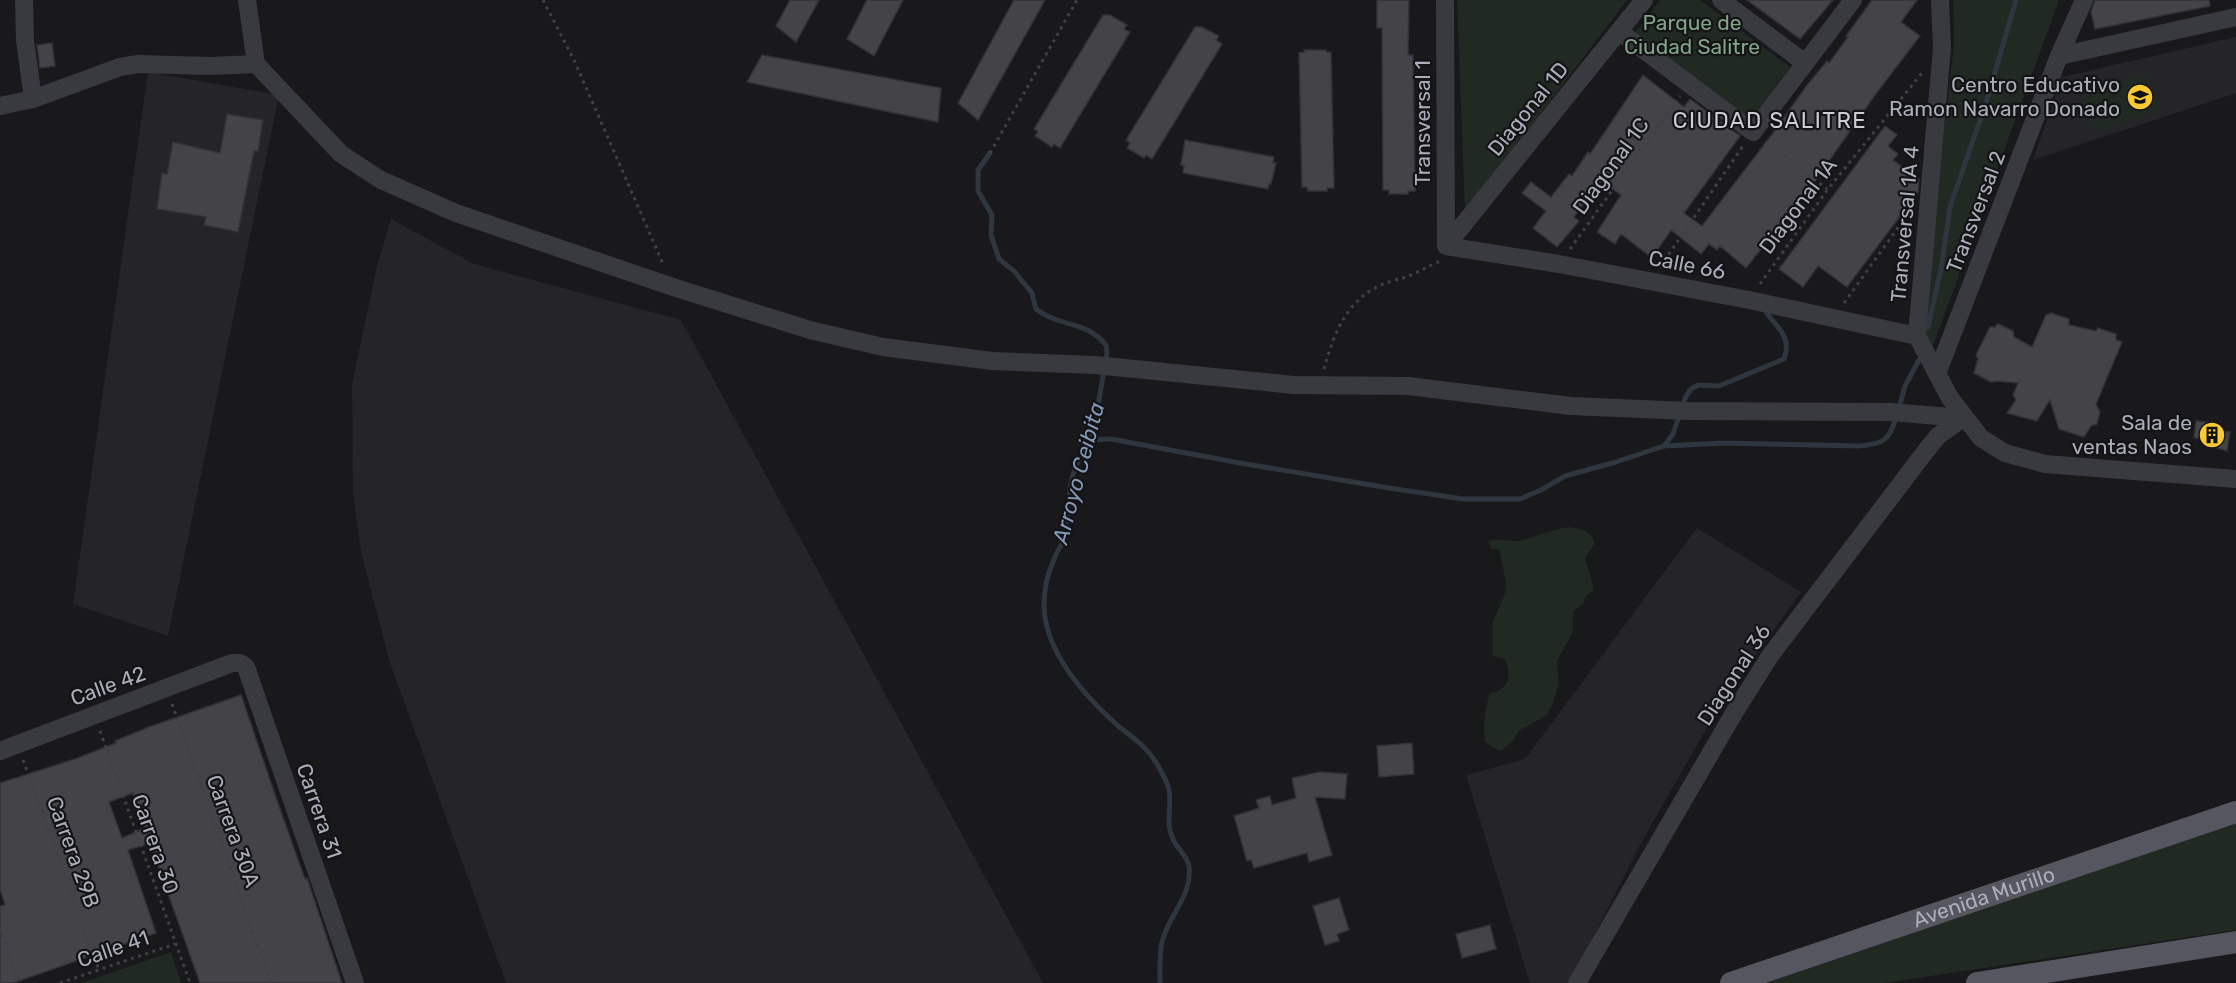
<svg xmlns="http://www.w3.org/2000/svg" width="2236" height="983" font-family="Rubik,sans-serif">
  <style>
    .built { fill: #252428 }
    .green { fill: #202922 }
    .lines { fill: none; stroke-linecap: round; stroke-linejoin: round }
    .stream { stroke: #2e363f; stroke-width: 5 }
    .building { fill: #434348; stroke: #333237; stroke-width: 1.5; fill-rule: evenodd }
    .path { stroke: #3f4147; stroke-width: 3; stroke-dasharray: 3 4.5; stroke-linecap: butt }
    .minor { stroke: #393a40; stroke-width: 18 }
    .major { stroke: #55565f; stroke-width: 22 }
    .labels { text-anchor: middle; stroke-width: 4.5; stroke-linejoin: round; paint-order: stroke }
    .park-label { font-size: 21px; fill: #81a687; stroke: #141316 }
    .poi-label { font-size: 21px; fill: #aaaebb; stroke: #141316; text-anchor: end }
    .street-label { font-size: 21px; fill: #aaaebb; stroke: #141316 }
    .neighbourhood-label { font-size: 22px; letter-spacing: 1.5px; fill: #cccdd7; stroke: #141316 }
    .water-label { font-size: 22px; font-style: italic; fill: #8198b6; stroke: #141316 }
  </style>
  <rect width="100%" height="100%" fill="#19181b"/>
  <!-- built -->
  <path class="built" d="M2236,37V93L2033,160L2062,77Z
    M148,72L279,95L168,636L73,604Z
    M391,219L474,264L681,320L1043,983H506L390,663L361,552L353,493L352,384L377,266Z
    M1697,528L1801,592L1720,705L1642,841L1570,983H1530L1466,775L1525,759Z"/>
  <!-- green -->
  <path class="green" d="M1457,0H1627L1465,213Z
    M1660,0H1700L1790,67L1752,120L1634,34Z
    M1953,0H2059L1933,346L1920,334L1954,44Z
    M2146,72L2161,110L2094,133L2081,94Z
    M1571,527C1581,529 1592,531 1595,543L1585,558C1587,568 1594,581 1593,591L1587,595L1583,604L1573,611V632L1557,661L1559,684L1553,703L1547,715L1520,730L1512,742L1502,750H1497L1485,742C1483,727 1485,707 1490,693C1509,690 1513,675 1504,659L1493,656V622L1505,593L1506,582L1499,550L1491,549L1488,541C1498,538 1506,542 1516,541C1535,538 1551,529 1571,527Z
    M2236,823V930L1885,983H1764Z
    M171,952L181,983H81Z"/>
  <g class="lines">
    <!-- stream -->
    <path class="stream" d="M990,153L978,170V191L992,215L991,235L999,259L1014,271L1032,293L1036,309C1061,328 1086,320 1106,345L1107,353L1094,429C1088,447 1077,459 1072,478C1067,499 1069,521 1063,541C1060,548 1055,555 1053,562C1047,575 1044,592 1044,606C1045,651 1084,695 1116,724C1130,736 1145,745 1155,761C1160,769 1167,781 1169,790C1172,806 1165,823 1173,839C1177,849 1187,855 1189,866C1193,896 1168,915 1162,942C1159,955 1160,970 1160,983
      M1928,327L1941,269L1950,207L1986,103L2016,0
      M1899,408L1905,386L1919,360
      M1090,440L1111,439L1240,463L1389,488L1463,499H1520L1541,490L1565,476L1616,462L1664,446L1673,434L1686,396L1691,389L1698,385L1719,386L1784,359C1793,335 1775,327 1764,309
      M1664,446L1724,443L1859,446C1883,444 1890,440 1896,417"/>
  </g>
  <!-- building -->
  <path class="building" d="M790,0H819L796,42L776,26Z
    M867,0H903L874,56L847,39Z
    M1014,0H1045L978,120L958,103Z
    M1377,0H1409L1408,55H1413L1415,191H1408V194H1389V190H1383L1382,28H1377Z
    M1747,0H1833L1800,39Z
    M1872,0H1917L1901,22L1920,36L1875,95L1817,178L1746,268L1720,246L1717,250L1709,244L1701,254L1671,230L1652,258L1621,234L1615,244L1597,232L1621,195L1601,181L1574,217L1579,221L1557,247L1533,228L1546,211L1522,193L1531,182L1551,197L1569,174L1572,176L1588,152L1590,154L1643,75L1684,107L1690,99L1740,136L1684,213L1702,226L1773,133L1808,84L1827,61L1829,63L1848,37L1846,36Z
    M2095,0H2209L2210,6L2095,29L2091,12Z
    M1103,15H1110L1127,25L1124,29L1130,32L1060,148L1054,144L1052,147L1035,136L1038,132L1034,129Z
    M1195,27H1202L1219,36L1216,40L1222,44L1152,159L1146,155L1144,158L1127,148L1130,143L1126,140Z
    M52,43L55,66L40,68L37,45Z
    M1304,50H1326V52H1331L1334,188H1327V191H1308L1307,187H1302L1299,53L1305,52Z
    M762,55L941,88L938,122L747,82Z
    M227,114L263,120L258,151H254L238,232L204,225L206,217L157,209L162,173L167,174L173,142L220,153Z
    M1885,126L1897,135L1888,146L1898,154L1893,160L1919,179L1918,192L1847,287L1818,266L1803,287L1779,269Z
    M1185,140L1274,157L1273,163H1276L1271,184H1269L1268,189L1183,173L1184,165H1181Z
    M2051,313L2069,319V325L2096,331L2098,328L2116,334V340L2122,342L2096,404L2100,412L2097,424L2091,426L2084,437L2059,429L2050,400L2037,421L2007,413L2016,400L2013,395L2018,383L1997,381L1991,382L1974,373L1978,359L1976,355L1990,327H1995L1998,324L2013,331L2014,337L2032,347L2046,315Z
    M2196,421L2214,423V439L2194,438Z
    M2215,431L2230,432L2227,451L2214,447Z
    M241,695L281,812L305,879L307,878L342,983H200L150,843L128,850L156,933L13,983H0V906L5,905L0,890V783L75,759L116,743L115,741L149,727ZM133,793L145,828L122,838L109,802Z
    M1412,743L1414,774L1379,777L1377,746Z
    M1320,772L1347,774L1345,799L1315,797L1332,855L1309,862L1307,853L1254,868L1251,860L1247,861L1234,816L1259,808L1256,800L1270,796L1272,805L1296,798L1292,778Z
    M1339,898L1349,930L1337,934L1339,941L1325,945L1313,906Z
    M1490,925L1496,949L1462,958L1456,934Z"/>
  <g class="lines">
    <!-- path -->
    <path class="path" d="M543,0L574,60L664,266
      M1766,142L1827,189
      M990,153L1077,0
      M1570,249L1680,96
      M1660,267L1743,146
      M1760,284L1828,189L1922,73
      M1844,303L1910,211
      M1324,369C1333,336 1346,301 1379,286C1389,281 1401,279 1411,275C1421,271 1430,265 1441,261
      M172,704L271,983
      M100,731L190,983
      M23,760L99,970
      M0,928L19,983
      M60,983L175,944"/>
    <!-- minor -->
    <path class="minor" d="M24,0L25,40L33,99
      M247,0L256,64L341,154L381,180L456,213L673,287L810,330L883,347L992,361L1095,365L1294,385L1408,386L1571,406L1688,411L1890,412L1963,418
      M1445,0L1446,246
      M1721,0L1805,63
      M1940,0L1942,48L1917,336L1950,398L1981,438L2005,453L2045,464L2236,479
      M1620,32L1753,132L1853,0
      M2059,56L2236,17
      M0,106L33,99L120,67L138,64L210,66L256,64
      M1446,246L1559,264L1749,300L1917,336
      M1446,246L1644,0
      M1937,374L2059,56L2084,0
      M0,751L232,663H240L246,667L355,983
      M1577,983L1734,713L1770,656L1925,452L1938,436L1963,418"/>
    <!-- major -->
    <g class="major">
      <path id="s1" d="M1731,983L2236,812"/>
      <path d="M1977,983L2236,942"/>
    </g>
  </g>
  <!-- icons -->
  <defs>
    <symbol id="school-disc" viewBox="-11 -11 22 22"><circle r="9.5" fill="#f8c933" stroke="#141316"/><path d="M0-5L7-2L0 1L-7-2ZM-4 1L0 2.5L4 1V4Q0 6-4 4Z" fill="#111"/></symbol>
    <symbol id="building-disc" viewBox="-11 -11 22 22"><circle r="9.5" fill="#f8c933" stroke="#141316"/><path d="M-4-6H4V6H1V3H-1V6H-4ZM-2.5-4.3h1.7v1.8h-1.7ZM.8-4.3h1.7v1.8H.8ZM-2.5-1h1.7V.8h-1.7ZM.8-1h1.7V.8H.8Z" fill="#111"/></symbol>
  </defs>
  <g fill-rule="evenodd">
    <use href="#school-disc" x="2125" y="82" width="30" height="30"/>
    <use href="#building-disc" x="2197" y="420" width="30" height="30"/>
  </g>
  <g class="labels">
    <!-- park labels -->
    <g class="park-label">
      <text x="1692" y="30">Parque de<tspan x="1692" dy="24">Ciudad Salitre</tspan></text>
    </g>
    <!-- poi labels -->
    <g class="poi-label">
      <text x="2120" y="92">Centro Educativo<tspan x="2120" dy="24">Ramon Navarro Donado</tspan></text>
      <text x="2192" y="430">Sala de<tspan x="2192" dy="24">ventas Naos</tspan></text>
    </g>
    <!-- street labels -->
    <g class="street-label">
      <text transform="translate(1528 109) rotate(-51)" y="7">Diagonal 1D</text>
      <text transform="translate(1423 123) rotate(-90)" y="7">Transversal 1</text>
      <text transform="translate(1611 166) rotate(-54)" y="7">Diagonal 1C</text>
      <text transform="translate(1798 206) rotate(-53)" y="7">Diagonal 1A</text>
      <text transform="translate(1976 212) rotate(-69)" y="7">Transversal 2</text>
      <text transform="translate(1905 224) rotate(-85)" y="7">Transversal 1A 4</text>
      <text transform="translate(1687 265) rotate(11)" y="7">Calle 66</text>
      <text transform="translate(1734 675) rotate(-57)" y="7">Diagonal 36</text>
      <text transform="translate(108 686) rotate(-20)" y="7">Calle 42</text>
      <text transform="translate(319 811) rotate(71)" y="7">Carrera 31</text>
      <text transform="translate(233 831) rotate(70)" y="7">Carrera 30A</text>
      <text transform="translate(155 844) rotate(71)" y="7">Carrera 30</text>
      <text transform="translate(73 852) rotate(70)" y="7">Carrera 29B</text>
      <text dy="7" stroke="none"><textPath href="#s1" startOffset="267">Avenida Murillo</textPath></text>
      <text transform="translate(113 949) rotate(-19)" y="7">Calle 41</text>
    </g>
    <!-- neighbourhood labels -->
    <g class="neighbourhood-label">
      <text x="1770" y="128">CIUDAD SALITRE</text>
    </g>
    <!-- water labels -->
    <g class="water-label">
      <text transform="translate(1078 473) rotate(-75)" y="8">Arroyo Ceibita</text>
    </g>
  </g>
</svg>
